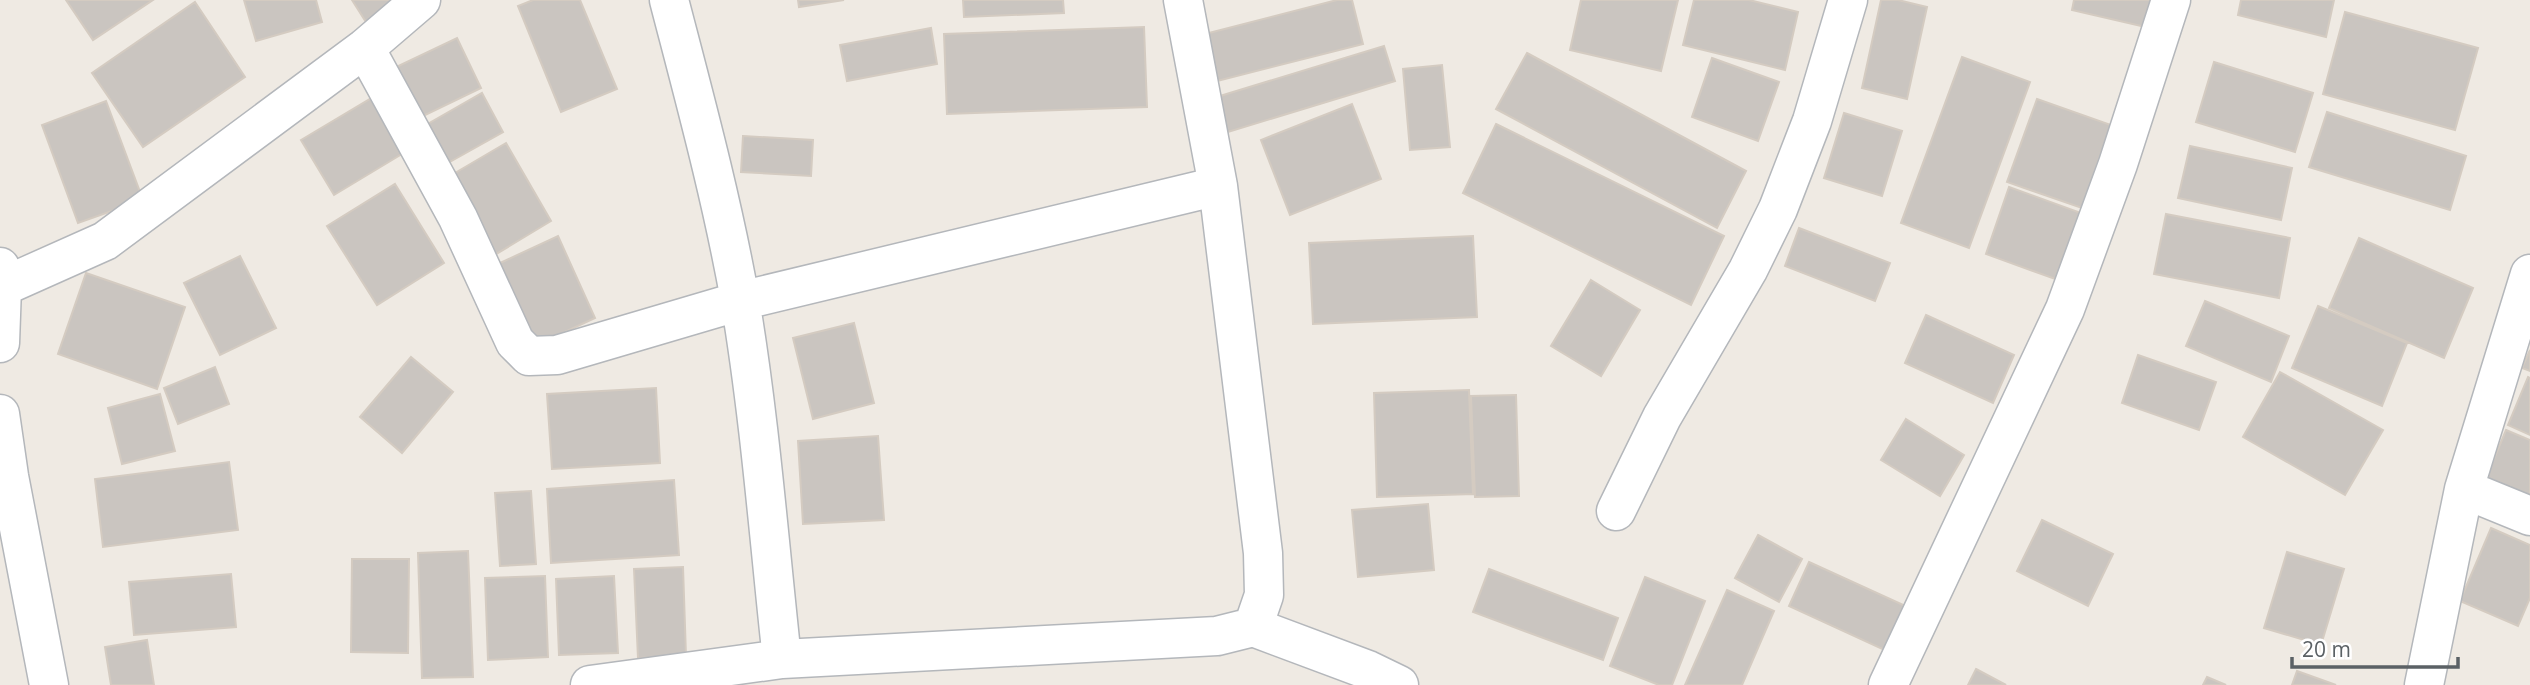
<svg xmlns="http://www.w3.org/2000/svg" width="2530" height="685" font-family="'Open Sans',sans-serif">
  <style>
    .building { fill: #cac5c0; stroke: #d4cbc1; stroke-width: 2 }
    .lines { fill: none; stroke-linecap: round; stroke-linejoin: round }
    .street-casing { stroke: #b4b7bb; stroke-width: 41 }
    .street { stroke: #fff; stroke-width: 38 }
  </style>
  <rect width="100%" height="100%" fill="#efeae3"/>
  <!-- building -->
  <path class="building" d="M66,0H153L93,40Z
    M244,0H316L322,22L256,41Z
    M352,0H399L366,22Z
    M533,0H580L617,89L561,112L518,6Z
    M798,0H844L799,7Z
    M963,0H1063L1064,13L964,17Z
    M1337,0H1352L1363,44L1217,81L1205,34Z
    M1581,0H1678L1661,71L1570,50Z
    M1694,0H1749L1798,12L1785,70L1683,45Z
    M1881,0H1898L1927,7L1907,99L1862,88Z
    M2074,0H2156L2150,28L2072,10Z
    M2241,0H2334L2326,37L2238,15Z
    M195,2L245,77L143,147L92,73Z
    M2345,12L2478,48L2455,130L2323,94Z
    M1144,27L1147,107L947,114L944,34Z
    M931,28L937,64L847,81L840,45Z
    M457,38L481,88L415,120L390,70Z
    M1384,46L1395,81L1218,135L1207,100Z
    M1527,53L1746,171L1717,228L1496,109Z
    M1962,57L2030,82L1969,248L1901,223Z
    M1712,58L1779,82L1758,141L1692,117Z
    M2214,62L2313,93L2295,152L2196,122Z
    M1442,65L1450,147L1410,150L1403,69Z
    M482,93L503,132L439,168L417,130Z
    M375,96L407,151L334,195L301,140Z
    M2037,99L2111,125L2082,208L2007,182Z
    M106,101L143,200L78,223L42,125Z
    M1352,104L1381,179L1290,215L1261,140Z
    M2327,112L2466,156L2450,210L2309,167Z
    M1844,113L1902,131L1882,196L1824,178Z
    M1496,124L1724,236L1691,305L1463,193Z
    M743,136L813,140L811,176L741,172Z
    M506,143L551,221L488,259L443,180Z
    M2190,146L2292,168L2281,220L2178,198Z
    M395,184L444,263L377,305L327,226Z
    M2009,187L2081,213L2058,280L1986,254Z
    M2166,214L2290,238L2279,298L2154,274Z
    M1799,228L1890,263L1875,301L1785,266Z
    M558,236L595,318L537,345L500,263Z
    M1473,236L1477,317L1313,324L1309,243Z
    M2359,238L2473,288L2444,358L2329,308Z
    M240,256L276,328L220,355L184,283Z
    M86,273L185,307L157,389L58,354Z
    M1591,280L1640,310L1601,376L1551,346Z
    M2205,301L2289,336L2271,382L2186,346Z
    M2318,306L2407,343L2382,406L2292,368Z
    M1926,315L2014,355L1993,403L1905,363Z
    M854,323L874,403L813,419L793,338Z
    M2530,350V371L2522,368Z
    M2138,355L2216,382L2199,430L2122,403Z
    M411,357L453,392L402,453L360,417Z
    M215,367L229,404L178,424L164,388Z
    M2280,372L2383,430L2345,495L2243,437Z
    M2528,377L2530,378V435L2508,425Z
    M656,388L660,463L552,469L547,394Z
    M1469,390L1473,494L1377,497L1374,393Z
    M160,394L175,451L122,464L108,408Z
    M1516,395L1519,496L1475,497L1471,396Z
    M1906,419L1964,455L1940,496L1881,460Z
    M2506,430L2530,440V511L2481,490Z
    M878,436L884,520L803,524L798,441Z
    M229,462L238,530L103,547L95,479Z
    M674,480L679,555L551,563L547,489Z
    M531,491L536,564L500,566L495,493Z
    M1428,504L1434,570L1358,577L1352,510Z
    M2042,520L2113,554L2088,606L2017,571Z
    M2491,528L2530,545V598L2518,626L2460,601Z
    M1758,535L1802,559L1779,602L1735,578Z
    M468,551L473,677L422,678L418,553Z
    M2287,552L2344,569L2321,645L2264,628Z
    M352,559H409L408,653L351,652Z
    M1809,562L1912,609L1891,653L1789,606Z
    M683,567L686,656L638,658L634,569Z
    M1489,569L1618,618L1603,660L1473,612Z
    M231,574L236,627L134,635L129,582Z
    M545,576L548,657L488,660L485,578Z
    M614,576L618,653L559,655L556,579Z
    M1645,577L1705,601L1672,685H1659L1610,666Z
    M1727,590L1774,611L1742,685H1685Z
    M147,640L154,685H111L105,647Z
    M1976,669L2006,685H1968Z
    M2297,671L2336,685H2292Z
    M2207,677L2226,685H2203Z"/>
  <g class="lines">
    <defs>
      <path id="street" d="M669,0C695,100 722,199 740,300C760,419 769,540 782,659
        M1183,0L1218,186L1263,553L1264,595L1253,627
        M365,48L458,218L515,342L529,356L557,355L740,301L1218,186
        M0,267L2,287L0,343
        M2,287L105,241L365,48L421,0
        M0,414L9,476L49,685
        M2464,489L2530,516
        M1616,511L1662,417L1748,270L1778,209L1812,121L1848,0
        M590,685L782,659L1217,636L1253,627L1368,670L1399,685
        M1888,685L2065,309L2118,164L2171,0
        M2424,685L2464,489L2530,274"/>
    </defs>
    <!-- street casing -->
    <use href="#street" class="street-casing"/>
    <!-- street -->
    <use href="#street" class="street"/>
  </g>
  <!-- scale -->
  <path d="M2292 657v10h166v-10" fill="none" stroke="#5b6165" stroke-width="3.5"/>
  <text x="2302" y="657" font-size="21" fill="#5b6165" stroke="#ffffff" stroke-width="5" paint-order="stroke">20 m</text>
</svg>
